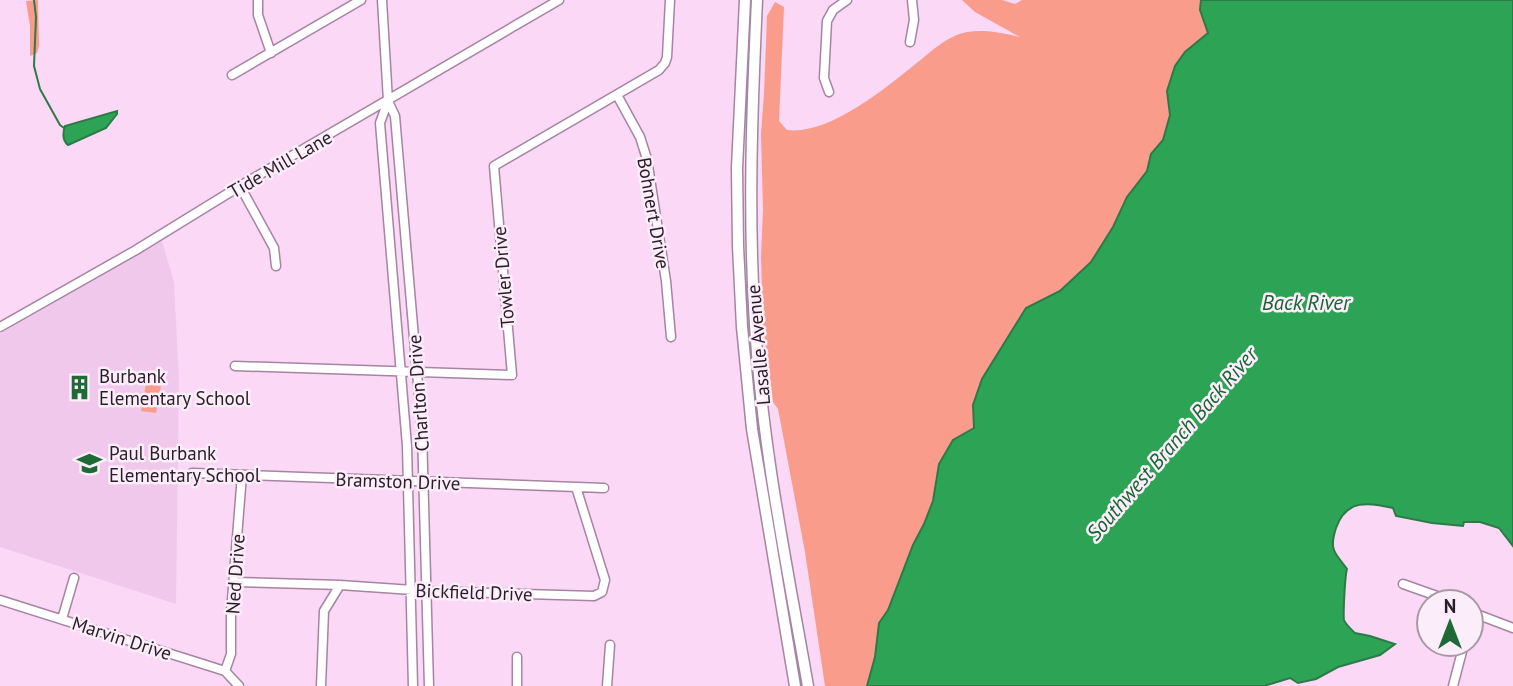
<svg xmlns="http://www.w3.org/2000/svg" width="1513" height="686" font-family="'PT Sans',sans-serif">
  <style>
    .built { fill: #f0c8eb }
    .green { fill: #fa9c8c }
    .water { fill: #2da355; stroke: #2c7b47; stroke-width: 2 }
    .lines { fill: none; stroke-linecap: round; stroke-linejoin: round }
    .stream { stroke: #2c7b47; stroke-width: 2 }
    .minor-casing { stroke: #a585a1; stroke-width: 11 }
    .major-casing { stroke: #a585a1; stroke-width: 13 }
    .minor { stroke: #fff; stroke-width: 8 }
    .major { stroke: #fff; stroke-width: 10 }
    .labels { text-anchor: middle; stroke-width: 5; stroke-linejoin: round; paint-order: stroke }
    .street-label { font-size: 19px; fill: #291d27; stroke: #fbedf9 }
    .poi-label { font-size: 19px; fill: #291d27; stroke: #fbedf9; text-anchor: start }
    .water-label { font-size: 21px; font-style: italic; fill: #166532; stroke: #fbedf9 }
  </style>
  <rect width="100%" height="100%" fill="#fbd8f6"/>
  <!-- built -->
  <path class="built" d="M162,241L174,282L179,380L176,604L0,547V334Z"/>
  <!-- green -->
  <path class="green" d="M38,0L39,46L37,53L30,56V26L26,1Z
    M962,0H1002L1015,4L1022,0H1201L1200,10L1208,33L1185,52L1167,91L1170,115L1163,140L1151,154L1147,171L1127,197L1113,227L1091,262L1060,291L1026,308L973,405L974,428L953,440L939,464L933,501L924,524L913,545L888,610L879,623L875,657L867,686H825L805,552L778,409L773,402L763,325L761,257L763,210L761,134L764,94L767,16L775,2L784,7L779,121L787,130C828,135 882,91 913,66C930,53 946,36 967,32C986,29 1002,33 1020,37L975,12Z
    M146,384L161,386L156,413L141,411Z"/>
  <!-- water -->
  <path class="water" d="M1201,0H1513V546L1499,528L1480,522H1464L1463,526L1432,523L1396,516L1393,508C1369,502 1346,499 1336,528C1334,535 1331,543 1334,550C1336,556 1343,563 1347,569C1345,575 1343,615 1344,620C1346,625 1351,629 1355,633L1370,636L1395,644L1380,655L1338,667L1316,679L1298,683L1290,678L1264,686H867L875,657L879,623L888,610L913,545L924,524L933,501L939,464L953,440L974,428L973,405L982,379L1026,308L1060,291L1091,262L1113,227L1127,197L1147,171L1151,154L1163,140L1170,115L1167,91L1175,66L1185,52L1208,33L1200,10Z
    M117,111V114L106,128L68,145C62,140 63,132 65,126Z"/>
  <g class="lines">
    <!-- stream -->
    <path class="stream" d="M34,0L36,17L34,66L40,89L60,125L64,128"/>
    <defs>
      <path id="minor" d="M258,0V15L271,53
        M382,0L388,101L395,116L422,431L429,686
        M910,42L914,20L912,0
        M232,75L361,0
        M829,92L824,78L827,21L833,10L847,0
        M617,95L640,137L647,159L666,281L671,337
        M388,101L380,123L407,446L413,686
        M240,186L274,248L276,266
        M0,327L136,250L240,186L559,0
        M235,366L512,375L494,166L659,70L665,63L667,57L670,0
        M192,473L604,488
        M234,582L340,585L427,591L594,596L602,592L605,580L576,487
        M1403,584L1454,602
        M0,600L225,671L239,686
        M1471,612L1513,628
        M62,619L74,578
        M517,657V686
        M225,671L231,654V612L242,475
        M321,686L324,611L340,585
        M607,686L610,645
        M1453,686L1464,644"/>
      <path id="major" d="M745,0L737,168L738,246L742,327L752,429L795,686
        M757,0C752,108 748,215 755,324C762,446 787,566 808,686"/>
    </defs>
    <!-- minor casing -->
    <use href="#minor" class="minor-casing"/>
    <!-- major casing -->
    <use href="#major" class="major-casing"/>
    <!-- minor -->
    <use href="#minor" class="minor"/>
    <!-- major -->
    <use href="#major" class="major"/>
  </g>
  <!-- icons -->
  <defs>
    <symbol id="building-bare" viewBox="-9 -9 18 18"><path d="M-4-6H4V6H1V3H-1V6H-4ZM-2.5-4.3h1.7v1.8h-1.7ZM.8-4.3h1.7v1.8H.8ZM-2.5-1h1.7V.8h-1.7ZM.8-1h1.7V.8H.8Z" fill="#1e6936" stroke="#fbedf9" stroke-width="2.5" paint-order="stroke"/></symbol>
    <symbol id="school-bare" viewBox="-9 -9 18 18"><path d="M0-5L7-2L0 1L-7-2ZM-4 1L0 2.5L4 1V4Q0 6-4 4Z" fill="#1e6936" stroke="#fbedf9" stroke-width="2.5" paint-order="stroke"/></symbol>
  </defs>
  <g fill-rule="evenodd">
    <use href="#building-bare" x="62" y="370" width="35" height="35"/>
    <use href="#school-bare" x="72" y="446" width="35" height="35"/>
  </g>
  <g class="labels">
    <!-- street labels -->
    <g class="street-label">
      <text transform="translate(280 164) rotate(-30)" y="7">Tide Mill Lane</text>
      <text transform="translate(654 213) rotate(80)" y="7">Bohnert Drive</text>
      <text transform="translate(503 277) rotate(-95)" y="7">Towler Drive</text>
      <text transform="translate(758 345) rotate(-95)" y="7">Lasalle Avenue</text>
      <text transform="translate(418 393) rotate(-94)" y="7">Charlton Drive</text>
      <text transform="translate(398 481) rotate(2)" y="7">Bramston Drive</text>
      <text transform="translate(235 574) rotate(-86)" y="7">Ned Drive</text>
      <text transform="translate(474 592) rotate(2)" y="7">Bickfield Drive</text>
      <text transform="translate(122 638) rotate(18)" y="7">Marvin Drive</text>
    </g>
    <!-- poi labels -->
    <g class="poi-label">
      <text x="99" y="383">Burbank<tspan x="99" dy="22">Elementary School</tspan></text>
      <text x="109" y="460">Paul Burbank<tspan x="109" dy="22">Elementary School</tspan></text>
    </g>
    <!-- water labels -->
    <g class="water-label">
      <text x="1306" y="310">Back River</text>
      <text transform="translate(1172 444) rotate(-49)" y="7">Southwest Branch Back River</text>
    </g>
  </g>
  <!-- north arrow -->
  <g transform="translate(1450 623)"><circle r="33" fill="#fbedf9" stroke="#a79aa5" stroke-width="2"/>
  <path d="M0-5L12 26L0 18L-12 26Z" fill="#1e6936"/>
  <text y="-10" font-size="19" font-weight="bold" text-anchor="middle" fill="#291d27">N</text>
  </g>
</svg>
